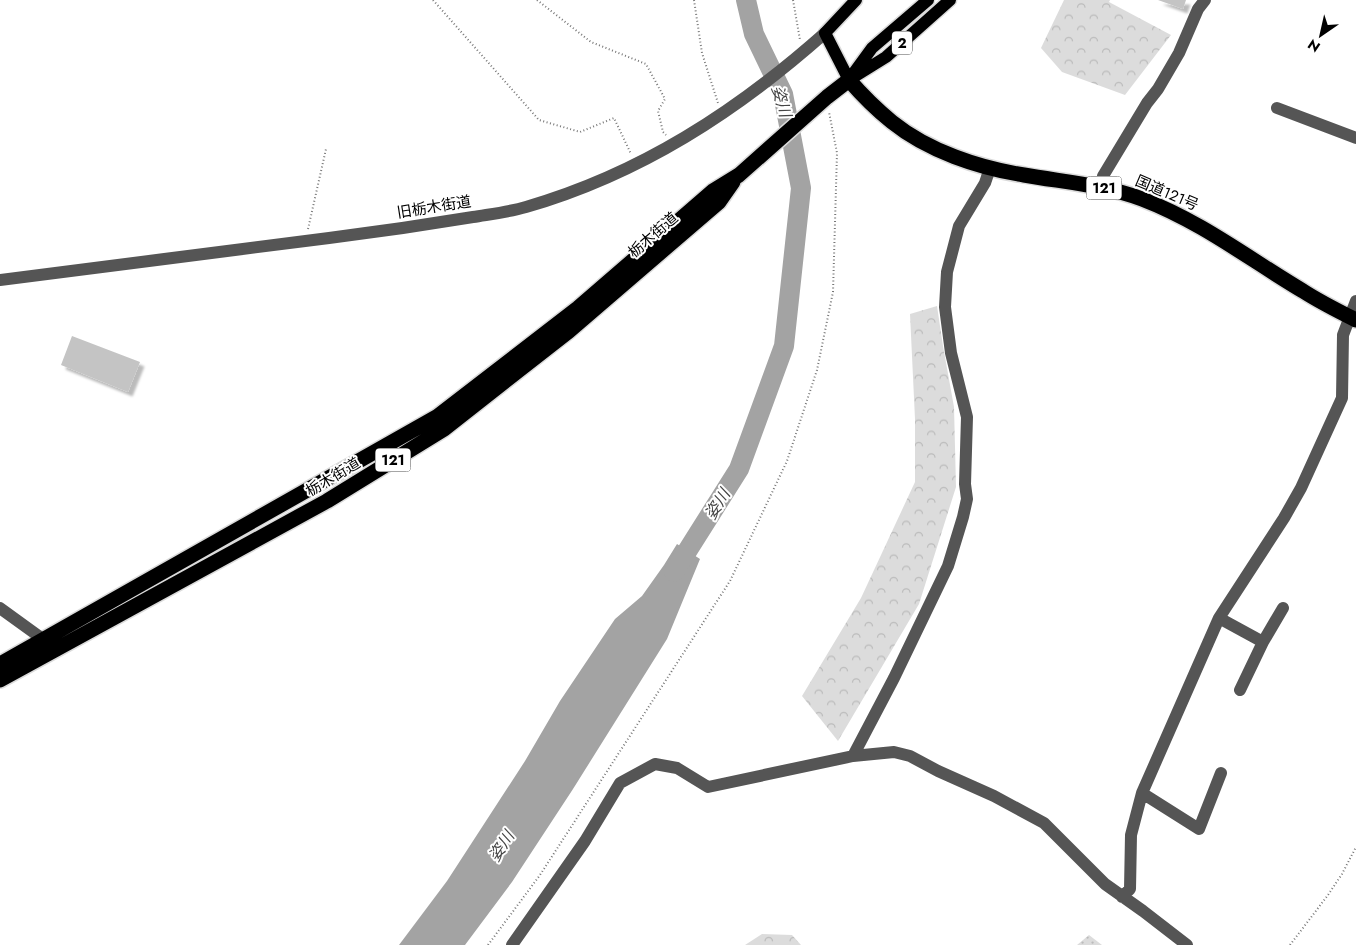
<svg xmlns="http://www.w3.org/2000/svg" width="1356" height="945" font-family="Jost,'Noto Sans JP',sans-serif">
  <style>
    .grass { fill: url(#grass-dots) }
    .forest { fill: url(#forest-crowns) }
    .water { fill: #a3a3a3 }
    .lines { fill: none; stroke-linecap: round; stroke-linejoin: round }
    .river { stroke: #a3a3a3; stroke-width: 20 }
    .building { fill: #c4c4c4; filter: url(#shadow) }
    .major-casing { stroke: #dbdbdb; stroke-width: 15 }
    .highway-casing { stroke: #dbdbdb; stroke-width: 18 }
    .path { stroke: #777; stroke-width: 2; stroke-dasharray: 1 2.5; stroke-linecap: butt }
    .minor { stroke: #555; stroke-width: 12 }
    .major { stroke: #000; stroke-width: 12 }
    .highway { stroke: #000; stroke-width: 15 }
    .labels { text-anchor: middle; stroke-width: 4; stroke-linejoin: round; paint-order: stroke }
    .shield { fill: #fff; stroke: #4c4c4c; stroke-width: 1 }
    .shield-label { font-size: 14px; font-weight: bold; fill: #000 }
    .street-label { font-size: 15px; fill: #000; stroke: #fff }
    .water-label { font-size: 16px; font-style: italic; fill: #444; stroke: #fff }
  </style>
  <defs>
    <pattern id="grass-dots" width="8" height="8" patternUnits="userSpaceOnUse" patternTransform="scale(1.25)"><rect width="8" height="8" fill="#dcdcdc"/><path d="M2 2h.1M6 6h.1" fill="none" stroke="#bbb" stroke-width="1.8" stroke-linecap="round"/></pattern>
    <pattern id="forest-crowns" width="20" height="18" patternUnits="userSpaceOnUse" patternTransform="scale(1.25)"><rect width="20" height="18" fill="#dcdcdc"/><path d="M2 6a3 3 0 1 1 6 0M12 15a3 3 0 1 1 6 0" fill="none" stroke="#bbb"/></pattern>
    <filter id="shadow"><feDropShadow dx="4.5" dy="4.5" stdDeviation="1" flood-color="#0004"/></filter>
  </defs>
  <rect width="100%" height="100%" fill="#fff"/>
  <!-- grass -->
  <path class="grass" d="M1089,935L1102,945H1077Z"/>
  <!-- forest -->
  <path class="forest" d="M1064,0H1110L1109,2L1171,35L1125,95L1062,72L1041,48Z
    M937,306L943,346L954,407L956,487L919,604L838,741L802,696L861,598L915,482V419L910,314Z
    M762,934L792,935L801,945H745Z"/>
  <!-- water -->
  <path class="water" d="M677,544L700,559L667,639L573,789L512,882L465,945H399L447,881L525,761L560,701L615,619L642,596L664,565Z"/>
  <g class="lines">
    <!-- river -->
    <path class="river" d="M674,572L739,469L784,346L801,188L783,94L754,34L746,0"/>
  </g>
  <!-- building -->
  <path class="building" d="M1158,0H1186L1183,9Z
    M72,336L140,362L128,392L61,365Z"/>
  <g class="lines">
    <defs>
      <path id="major" d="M853,74L872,48L928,0
        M849,80L886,57L950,0
        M849,80L825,33L856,0"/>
      <path id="highway" d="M0,664L438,416L578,308L713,191L739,175L827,97L849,80C862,95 876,109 892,122C928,151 979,168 1024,175C1063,182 1105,185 1142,199C1202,222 1249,259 1303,291C1320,302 1338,311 1356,320
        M0,680L327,501L444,429L569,331L719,202L733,182"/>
    </defs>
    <!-- major casing -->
    <use href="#major" class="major-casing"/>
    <!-- highway casing -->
    <use href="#highway" class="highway-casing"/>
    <!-- path -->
    <path class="path" d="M433,0L539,120L580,132L614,118L631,154
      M537,0L591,42L646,64L665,99L658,111L663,132L666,135
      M694,0L702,53L718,103
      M793,0L800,40
      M308,229L326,149
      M488,945L540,875L730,581L787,461L817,370L833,292L837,153L829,112
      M1290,945L1328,895L1342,874L1356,847"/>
    <!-- minor -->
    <path class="minor" d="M1277,108L1356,138
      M1104,188L1103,176L1147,103L1158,89L1179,53L1198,9L1205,0
      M0,280C110,266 219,252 329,238C377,232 425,225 473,217C491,214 509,212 526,207C640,174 736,112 825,33
      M0,608L51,645
      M1219,618L1263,642
      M1240,690L1263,642L1283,608
      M853,756L894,678L948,566L963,517L967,499L965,484L967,417L951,353L945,307L947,272L959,226L985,183L990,168
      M1142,793L1199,829L1221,773
      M1122,897L1130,889L1131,835L1142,793L1219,618L1284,518L1301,488L1342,398L1343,335L1356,301
      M512,945L585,841L620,783L655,764L677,768L708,787L853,756L894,752L910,756L938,771L994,796L1044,823L1105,884L1143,911L1187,945"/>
    <!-- major -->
    <use href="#major" class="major"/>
    <!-- highway -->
    <use href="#highway" class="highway"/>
  </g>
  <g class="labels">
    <!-- shield labels -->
    <g class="shield">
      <rect x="892" y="31.5" width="20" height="23" rx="4"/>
      <rect x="1086.5" y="176.5" width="35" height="23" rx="4"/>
      <rect x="375.5" y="448.5" width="35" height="23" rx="4"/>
    </g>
    <g class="shield-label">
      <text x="902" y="48">2</text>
      <text x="1104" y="193">121</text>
      <text x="393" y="465">121</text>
    </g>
    <!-- street labels -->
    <g class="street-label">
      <text transform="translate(1167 193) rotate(23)" y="5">国道121号</text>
      <text transform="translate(434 207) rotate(-9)" y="5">旧栃木街道</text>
      <text transform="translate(653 235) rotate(-41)" y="5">栃木街道</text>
      <text transform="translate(333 477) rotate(-31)" y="5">栃木街道</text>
    </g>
    <!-- water labels -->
    <g class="water-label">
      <text transform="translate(782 101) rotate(74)" y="6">姿川</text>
      <text transform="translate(717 504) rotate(-58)" y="6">姿川</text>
      <text transform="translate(501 846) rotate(-57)" y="6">姿川</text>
    </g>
  </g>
  <!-- north arrow -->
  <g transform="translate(1321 35) rotate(214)" stroke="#ffffff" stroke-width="4" paint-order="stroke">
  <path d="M0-4L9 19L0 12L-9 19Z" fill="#000000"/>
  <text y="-8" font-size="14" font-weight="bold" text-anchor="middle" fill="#000000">N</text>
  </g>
</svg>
